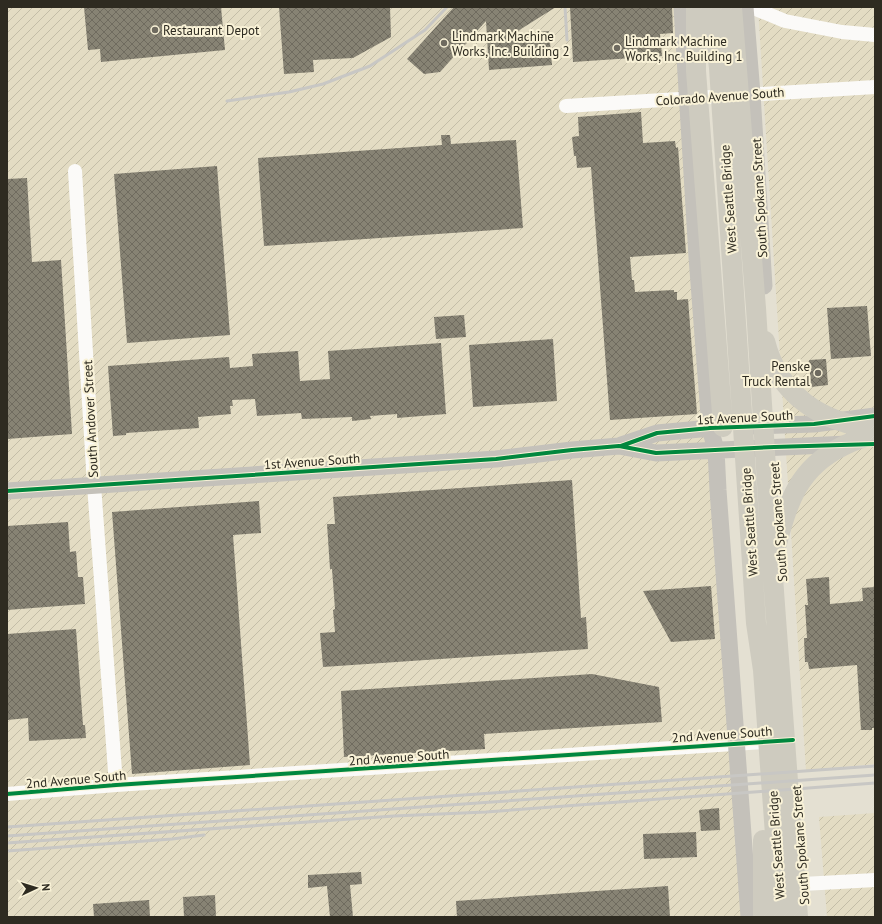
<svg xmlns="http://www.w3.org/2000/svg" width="882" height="924" font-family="'PT Sans',sans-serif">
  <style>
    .industrial { fill: url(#industrial-furrows) }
    .building { fill: url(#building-cross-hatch) }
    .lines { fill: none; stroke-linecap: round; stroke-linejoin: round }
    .minor { stroke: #fbfaf8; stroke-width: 14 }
    .major { stroke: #c4c1ba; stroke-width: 17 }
    .highway { stroke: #cecbbf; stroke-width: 20 }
    .rail { stroke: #c8c7c4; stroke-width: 3 }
    .cycleway-casing { stroke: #f9f2d7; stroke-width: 6 }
    .cycleway { stroke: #00873e; stroke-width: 4 }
    .poi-dot { fill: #6e6a5f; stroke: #f9f2d7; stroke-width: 1.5 }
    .labels { text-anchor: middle; stroke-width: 4; stroke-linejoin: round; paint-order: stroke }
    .poi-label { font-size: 13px; fill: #2e2b21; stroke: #f9f2d7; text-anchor: start }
    .street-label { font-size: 13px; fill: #2e2b21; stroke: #f9f2d7 }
  </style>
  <defs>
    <pattern id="industrial-furrows" width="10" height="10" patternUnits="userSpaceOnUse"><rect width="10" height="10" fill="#e3dcc3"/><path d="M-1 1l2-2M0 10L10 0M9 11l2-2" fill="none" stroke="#c3bda7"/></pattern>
    <pattern id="building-cross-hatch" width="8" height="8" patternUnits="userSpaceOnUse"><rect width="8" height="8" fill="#878374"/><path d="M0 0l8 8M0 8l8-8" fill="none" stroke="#6f6b5f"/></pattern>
  </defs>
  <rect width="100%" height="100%" fill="#e4e0d2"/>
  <!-- industrial -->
  <path class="industrial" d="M7,7H683L742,917H7Z
    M758,7H875V764L806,771Z
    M875,813V917H827L819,817Z"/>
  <!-- building -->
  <path class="building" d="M84,7H221L225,50L101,62L100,49L88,50Z
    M279,7H390L391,37L353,58L313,60L314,72L284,74Z
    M454,7H556L513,34L549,31L552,65L489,70L486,21L440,72L424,74L407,59Z
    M570,7H672L673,33L660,34L662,56L573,62Z
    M641,112L643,143L675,141L676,148L678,147L686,253L630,257L632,280H634L635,292L674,290V292H677V300L688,299L697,414L610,420L591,167L577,168L576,156H574L572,137L579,136L578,117Z
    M441,135H450L451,144L516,140L523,228L264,246L258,158L442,145Z
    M217,166L230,335L127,343L114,174Z
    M27,178L32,262L61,260L72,434L7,439V179Z
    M867,306L871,356L831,359L827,308Z
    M464,315L466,337L436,339L434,317Z
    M553,339L557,401L473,407L469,345Z
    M441,343L446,414L397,418V414L370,416L371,419L352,421V417L302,419L301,413L257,416L255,399L232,400L233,406H230L231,414L198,417L199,428L126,433V435L113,436L108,366L229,357L230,368L253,366L252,354L298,351L300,381L330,379L328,351Z
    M826,359L828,385L811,387L809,360Z
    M572,480L581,618L586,617L588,649L323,667L320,633L335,632L333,610L335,609L332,569H330L327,524H335L333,497Z
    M259,501L261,533L233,535L250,765L132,774L112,512Z
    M68,522L70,552L76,551L78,577H83L85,604L7,610V526Z
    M829,577L830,604L863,601L862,588L875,587V728H872V730H861L857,665L809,669L808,662H805L804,638H807L805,605H808L806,579Z
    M711,586L715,639L671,642L643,591Z
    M76,629L83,725H85L86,738L29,741L28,718L7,720V634Z
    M592,674L659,687L662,722L484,734L485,749L344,757L341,691Z
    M719,808L720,830L701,831L699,810Z
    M696,832L697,857L644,859L643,834Z
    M361,872L362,884L350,885L353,917H330L327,886L308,888V875Z
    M668,886L670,917H457L456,901Z
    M215,895L216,917H184L183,897Z
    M149,900L150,917H94L93,904Z"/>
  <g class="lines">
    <!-- minor -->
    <path class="minor" d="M751,7L785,21L842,32L875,35
      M566,106L875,87
      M75,171L94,485L116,785
      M7,794L116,785L777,741
      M803,884L875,880"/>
    <!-- major -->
    <path class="major" d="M682,7L697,257L710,428L716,450L718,490L749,917
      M745,7L752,94L764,286
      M750,426L814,424L875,416
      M621,445L657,433L722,427
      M7,491L496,459L572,450L619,446L656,453L848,444"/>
    <!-- highway -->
    <path class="highway" d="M696,7V71L723,427
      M712,7L719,68L756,623L763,670L781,917
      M732,7L756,308L772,564L798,917
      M765,341C778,394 822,424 875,428
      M776,547C788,502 798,468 843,446C853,441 864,437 875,435
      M763,917V840"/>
    <!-- rail -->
    <path class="rail" d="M565,7L567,40
      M227,101L289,92L323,84L370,66L425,30L447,7
      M7,827L875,766
      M7,836L875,775
      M7,843L394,816L486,812L875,783
      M7,851L172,839L204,835"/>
    <defs>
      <path id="cycleway" d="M621,446L657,433L710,428L814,424L875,416
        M7,491L496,459L572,450L619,446L656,453L774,447L875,444
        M7,794L116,785L793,740"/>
    </defs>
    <!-- cycleway casing -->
    <use href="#cycleway" class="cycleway-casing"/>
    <!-- cycleway -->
    <use href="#cycleway" class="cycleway"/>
  </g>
  <!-- markers -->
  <g class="poi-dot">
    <circle cx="155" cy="30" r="4"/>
    <circle cx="444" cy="43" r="4"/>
    <circle cx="617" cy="48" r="4"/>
    <circle cx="818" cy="373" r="4"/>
  </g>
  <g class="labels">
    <!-- poi labels -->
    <g class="poi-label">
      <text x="163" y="35">Restaurant Depot</text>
      <text x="452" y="41">Lindmark Machine<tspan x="452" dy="15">Works, Inc. Building 2</tspan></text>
      <text x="625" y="46">Lindmark Machine<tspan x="625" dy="15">Works, Inc. Building 1</tspan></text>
      <text x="810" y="371" text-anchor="end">Penske<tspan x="810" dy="15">Truck Rental</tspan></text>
    </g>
    <!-- street labels -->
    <g class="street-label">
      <text transform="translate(720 96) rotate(-4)" y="5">Colorado Avenue South</text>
      <text transform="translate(759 198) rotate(-93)" y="5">South Spokane Street</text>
      <text transform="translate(728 199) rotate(-94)" y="5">West Seattle Bridge</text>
      <text transform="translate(745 417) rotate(-3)" y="5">1st Avenue South</text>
      <text transform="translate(90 419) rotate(-93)" y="5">South Andover Street</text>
      <text transform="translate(312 461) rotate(-4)" y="5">1st Avenue South</text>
      <text transform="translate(749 522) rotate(-94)" y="5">West Seattle Bridge</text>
      <text transform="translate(778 522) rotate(-94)" y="5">South Spokane Street</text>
      <text transform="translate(722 734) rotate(-4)" y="5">2nd Avenue South</text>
      <text transform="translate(399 757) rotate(-4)" y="5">2nd Avenue South</text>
      <text transform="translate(76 779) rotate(-5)" y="5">2nd Avenue South</text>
      <text transform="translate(776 845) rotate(-94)" y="5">West Seattle Bridge</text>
      <text transform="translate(800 845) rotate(-94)" y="5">South Spokane Street</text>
    </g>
  </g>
  <!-- border -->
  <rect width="882" height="924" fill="none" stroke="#2e2b21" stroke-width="16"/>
  <!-- north arrow -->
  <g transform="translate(36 888) rotate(86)" stroke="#f9f2d7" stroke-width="3" paint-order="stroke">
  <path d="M0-3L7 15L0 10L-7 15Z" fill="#2e2b21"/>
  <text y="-6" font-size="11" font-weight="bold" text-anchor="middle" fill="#2e2b21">N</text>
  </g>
</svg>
